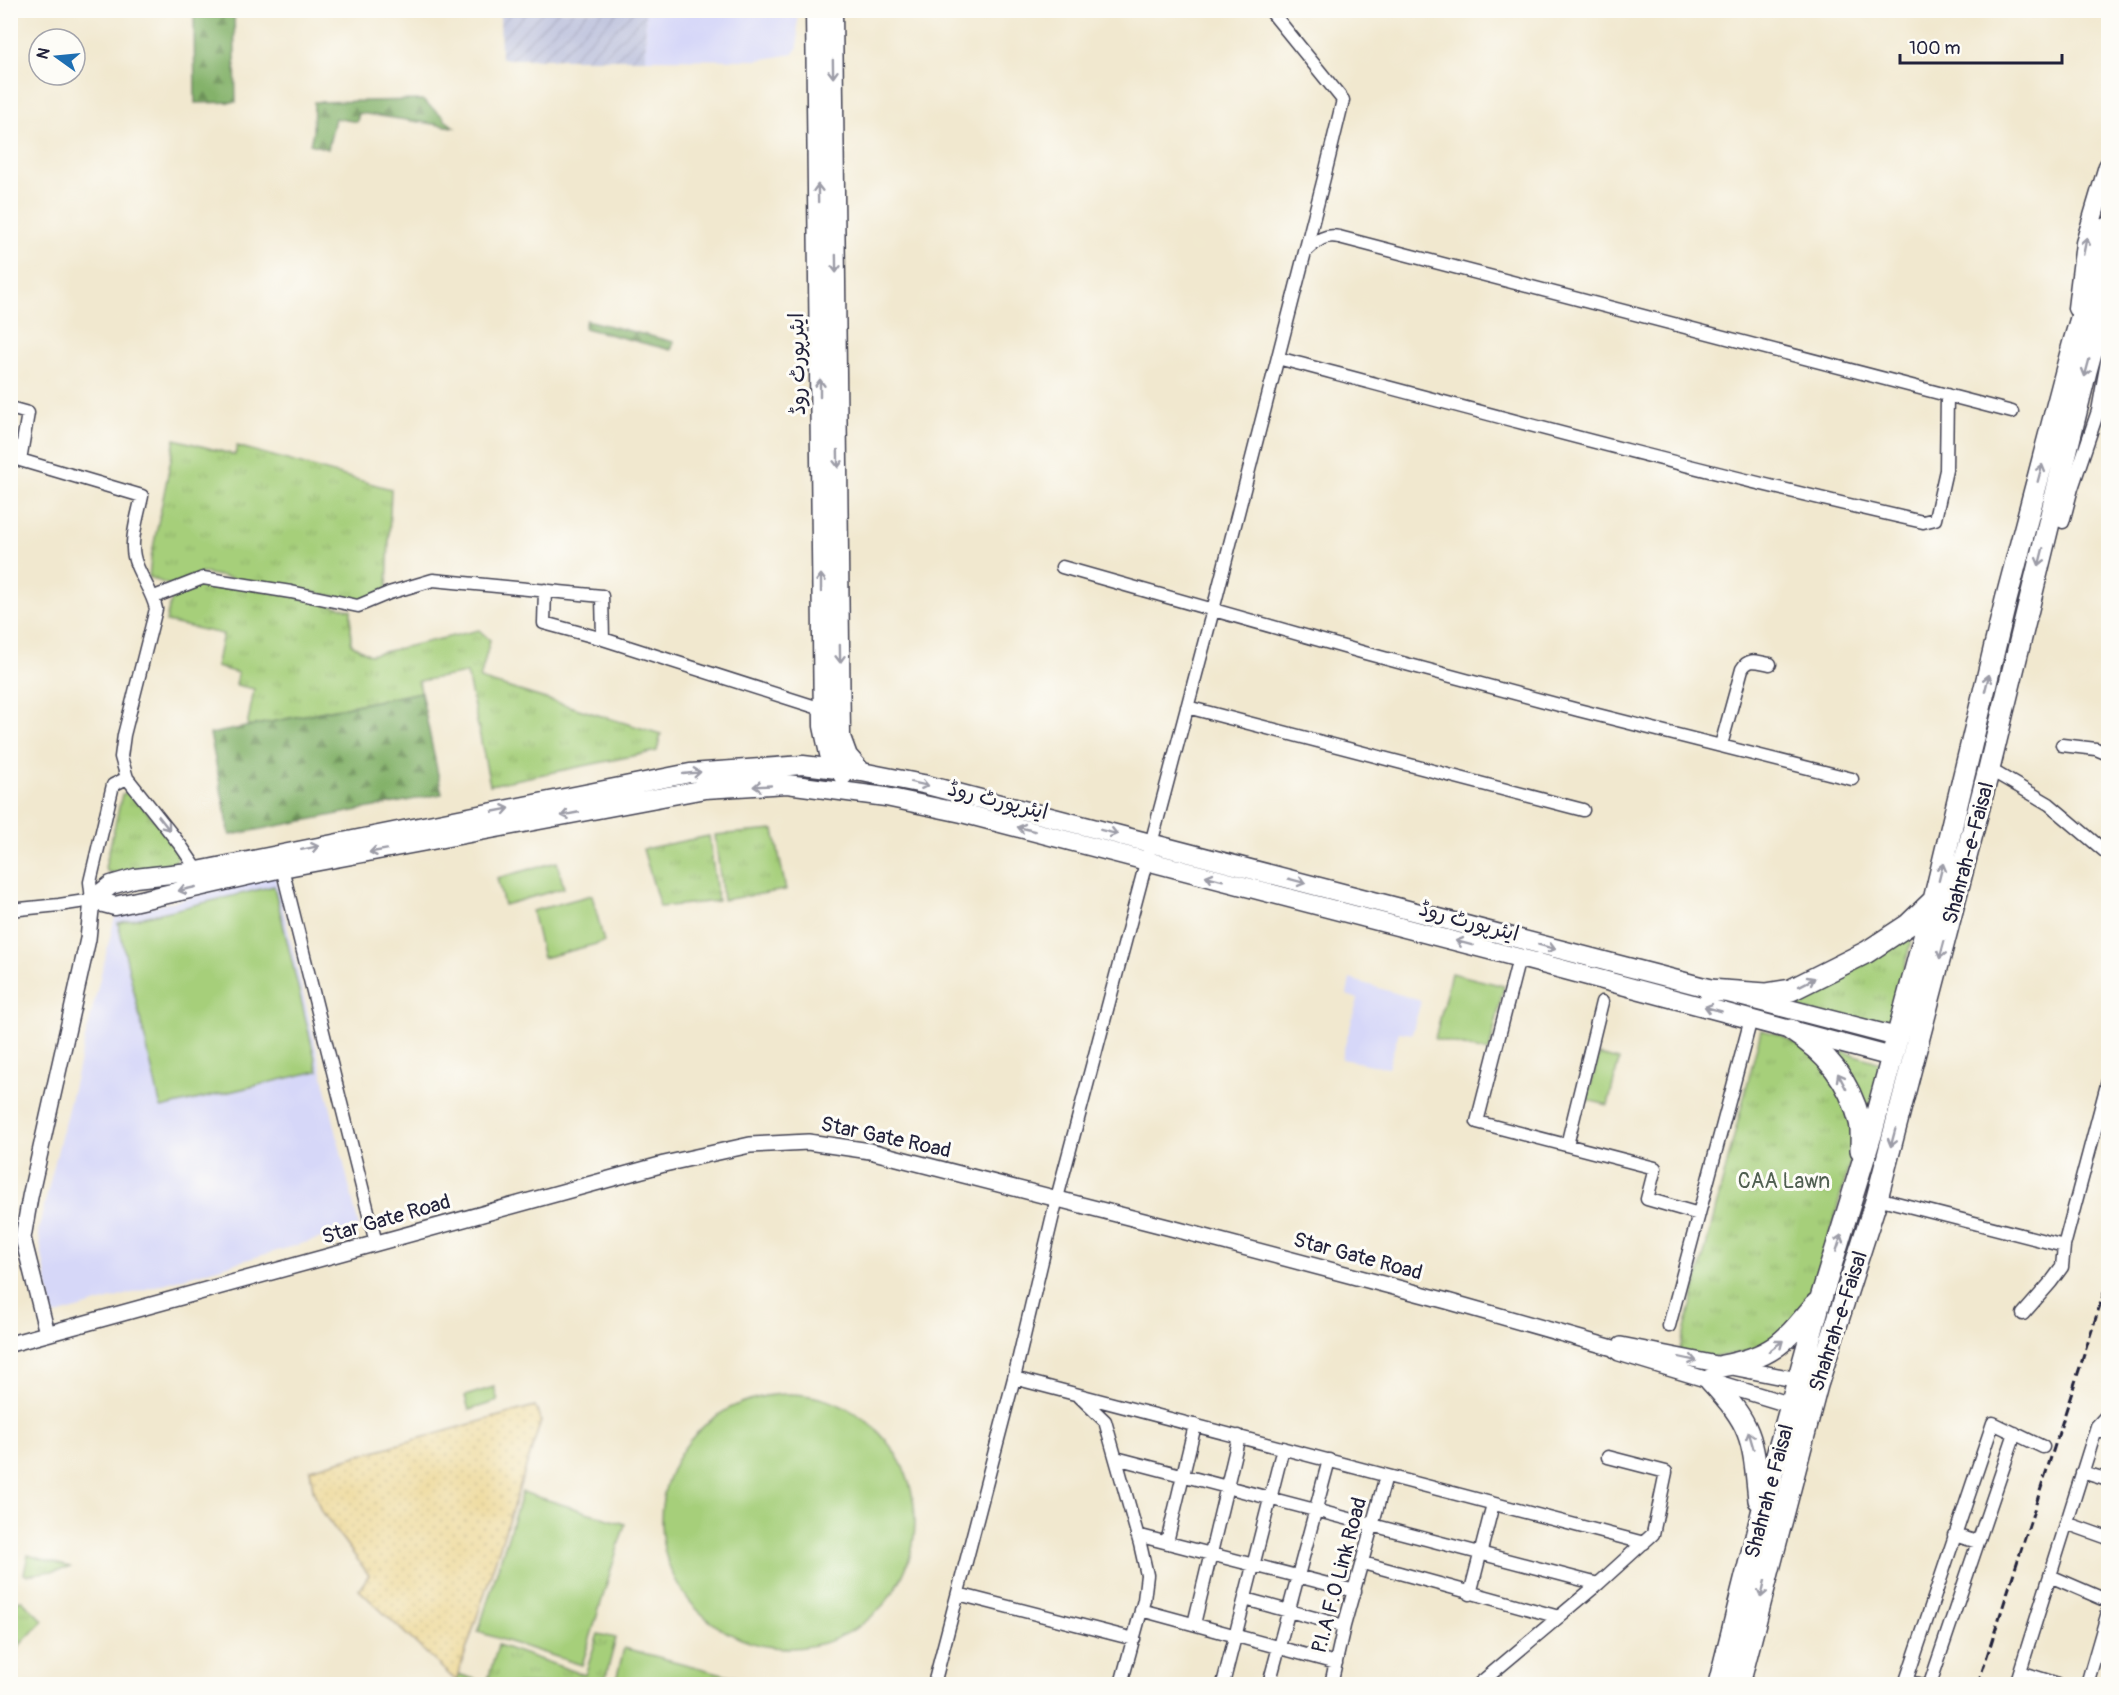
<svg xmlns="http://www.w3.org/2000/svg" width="2119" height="1695" font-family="Pangolin,'Playpen Sans Arabic',sans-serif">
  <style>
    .built { fill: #d6d7f8 }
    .industrial { fill: url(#industrial-furrows) }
    .grass { fill: url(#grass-tufts); stroke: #64785a; stroke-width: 1.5 }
    .forest { fill: url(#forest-firs); stroke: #536a52; stroke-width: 1.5 }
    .sand { fill: url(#sand-dots); stroke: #887e6c; stroke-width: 1.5 }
    .pitch { fill: #a6cf7a; stroke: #64785a; stroke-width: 1.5 }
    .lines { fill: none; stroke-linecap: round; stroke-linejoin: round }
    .minor-casing { stroke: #414051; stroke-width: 15 }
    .tertiary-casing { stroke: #414051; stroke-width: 18 }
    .secondary-casing { stroke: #414051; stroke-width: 21 }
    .trunk-casing { stroke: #414051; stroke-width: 24 }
    .minor { stroke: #fff; stroke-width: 12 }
    .tertiary { stroke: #fff; stroke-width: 15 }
    .secondary { stroke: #fff; stroke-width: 18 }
    .trunk { stroke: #fff; stroke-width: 21 }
    .rail { stroke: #22223b; stroke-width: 3; stroke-dasharray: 9 4.5; stroke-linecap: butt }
    .oneway { stroke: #9c9ca7 }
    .labels { text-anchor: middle; stroke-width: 6; stroke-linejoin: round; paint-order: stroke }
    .street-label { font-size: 21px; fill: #22223b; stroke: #fdfcf7 }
    .park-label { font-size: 21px; fill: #505f51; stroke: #fdfcf7 }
  </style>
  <defs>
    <pattern id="industrial-furrows" width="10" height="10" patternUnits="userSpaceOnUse" patternTransform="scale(1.5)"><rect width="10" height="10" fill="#bec2dd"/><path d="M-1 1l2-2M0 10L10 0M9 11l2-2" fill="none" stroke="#a3a6bf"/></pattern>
    <pattern id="grass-tufts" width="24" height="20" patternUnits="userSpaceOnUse" patternTransform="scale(1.5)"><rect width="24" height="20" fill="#a6cf7a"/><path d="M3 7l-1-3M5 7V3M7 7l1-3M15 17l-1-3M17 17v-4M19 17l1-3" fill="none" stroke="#8fb16a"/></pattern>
    <pattern id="forest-firs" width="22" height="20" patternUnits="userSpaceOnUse" patternTransform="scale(1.5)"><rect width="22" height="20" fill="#84b26a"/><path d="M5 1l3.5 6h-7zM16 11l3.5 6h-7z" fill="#6c9058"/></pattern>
    <pattern id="sand-dots" width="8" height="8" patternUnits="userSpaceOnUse" patternTransform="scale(1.5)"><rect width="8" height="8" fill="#eeda9e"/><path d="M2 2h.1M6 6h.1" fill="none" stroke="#ccbb89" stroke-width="1.8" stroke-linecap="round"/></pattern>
  </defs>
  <rect width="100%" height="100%" fill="#fdfcf7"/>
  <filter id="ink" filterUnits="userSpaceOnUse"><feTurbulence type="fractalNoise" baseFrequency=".0167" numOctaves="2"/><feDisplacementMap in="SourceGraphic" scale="12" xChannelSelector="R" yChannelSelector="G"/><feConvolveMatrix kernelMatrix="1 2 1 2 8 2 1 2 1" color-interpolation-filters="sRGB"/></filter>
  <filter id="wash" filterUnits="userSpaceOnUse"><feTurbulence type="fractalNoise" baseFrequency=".008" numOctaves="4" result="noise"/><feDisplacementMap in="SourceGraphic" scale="24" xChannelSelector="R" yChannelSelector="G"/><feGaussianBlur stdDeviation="1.35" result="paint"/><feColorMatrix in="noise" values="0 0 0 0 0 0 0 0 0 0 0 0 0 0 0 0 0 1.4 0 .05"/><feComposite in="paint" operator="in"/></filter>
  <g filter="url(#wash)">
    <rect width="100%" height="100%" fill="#f1e8cf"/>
    <!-- built -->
    <path class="built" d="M645,11H797L798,47L793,54L758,60L646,59Z
      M275,875L359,1227L53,1316L38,1231L115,917Z
      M1350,979L1421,1001L1412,1034L1399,1032L1388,1068L1341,1059L1358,999L1347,995Z"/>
    <!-- industrial -->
    <path class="industrial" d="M500,11H645L646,59H501Z"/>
    <!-- grass -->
    <path class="grass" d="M175,439L235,455L237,446L391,489L387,589L361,601L203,573L171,586L149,577L151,558Z
      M204,581L291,595L351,610V644L370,655L479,630L490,640L480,679L661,734L657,751L490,785L467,673L419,681L421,692L247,727L254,689L236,685L238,673L216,667L223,634L166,622C171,591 175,592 204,581Z
      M130,792L179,848V855L174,864L114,873L108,872L105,868L122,794Z
      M774,830L786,890L723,900L715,835Z
      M709,836L718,901L660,907L643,849Z
      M1907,938L1911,941L1890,1026L1885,1031L1781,1004Z
      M1761,1030L1781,1035L1800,1046L1822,1063L1845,1103L1853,1137L1850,1163L1814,1290L1786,1329L1751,1351L1710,1358L1679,1353Z
      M1828,1047L1881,1063L1868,1113Z
      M28,1555L70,1567L65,1569L27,1575L24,1574Z
      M22,1600L43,1621L11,1654V1602Z
      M598,1634L616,1638L604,1684H460L456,1681L458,1674L487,1683L498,1645L585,1675Z"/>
    <!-- forest -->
    <path class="forest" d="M194,11H234L236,102L195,103Z
      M422,100L444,117V119L454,127L359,113L357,122L335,118L328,149L310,144L313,132L314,102Z
      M586,320L674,342L671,350L584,328Z
      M421,692L442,794L230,835L210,734Z"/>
    <!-- sand -->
    <path class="sand" d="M535,1406L541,1421L456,1681L359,1590L369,1575L320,1509L313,1489L310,1469Z"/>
    <!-- pitch -->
    <path class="pitch" d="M557,862L564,888L504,905L497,878Z
      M274,886L318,1071L161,1108L118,923Z
      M592,895L604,942L543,958L532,911Z
      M1451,973L1504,986L1489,1052L1435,1039Z
      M1599,1055L1619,1060L1608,1105L1587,1100Z
      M494,1387L498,1401L469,1410L465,1396Z
      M661 1521a127 127 0 1 1 254 0a127 127 0 1 1-254 0Z
      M522,1492L625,1524L582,1665L478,1632Z
      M624,1648L761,1684H615Z"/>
  </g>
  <g filter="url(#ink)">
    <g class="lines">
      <defs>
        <path id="minor" d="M1306,251C1317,241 1323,234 1339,237L2012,412
          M1278,358C1492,415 1706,473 1923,522L1935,519L1946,470L1947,395
          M10,408L28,413L20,460L142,496C139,511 132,533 133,548C133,569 152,588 156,609L124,735L121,757L127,778L181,846L198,871
          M2063,522L2072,488L2098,411L2108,356
          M1062,567L1365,653L1578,710L1852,779
          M545,590L544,623L603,639
          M154,597L203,578L291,592L358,606L389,593L433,580L602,596L603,639L822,709
          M1187,707L1583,810
          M1721,745L1742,669C1749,657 1758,662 1770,664
          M2062,745L2096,749L2108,754
          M1989,769L2049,804L2108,854
          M282,868L376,1243
          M10,910L59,905L92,900L90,882L113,785L127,778
          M1519,958L1477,1122L1655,1168L1647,1199L1699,1214
          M1567,1145L1602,1002
          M1877,1198L2064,1246
          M2023,1314L2051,1282L2062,1267L2064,1246L2108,1081
          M1669,1326L1751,1019
          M1014,1378L1644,1543
          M1079,1396L1105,1421L1140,1544L1147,1575L1144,1600L1121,1684
          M2097,1426L2108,1435
          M1116,1458L1598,1584
          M2082,1472L2108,1480
          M2066,1523L2108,1538
          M1137,1535L1355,1591
          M1954,1535L1978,1542
          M1167,1542L1195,1425
          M1363,1563L1559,1617
          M2050,1576L2108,1601
          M958,1594L1134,1639
          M1470,1594L1493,1504
          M1245,1599L1344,1626
          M1141,1610L1336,1663
          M1194,1624L1239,1436
          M2020,1672L2058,1684
          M1906,1682L1919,1684
          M934,1684L1014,1378L1057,1198L1213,610L1324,178L1343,100L1270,10
          M1223,1684L1283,1448
          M1269,1684L1329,1460
          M1331,1684L1344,1626L1386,1476
          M1479,1684L1598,1584L1653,1534L1666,1472L1608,1457
          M1905,1684L1993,1423L2043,1447
          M1930,1684L2015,1433
          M2016,1684L2097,1426L2108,1414
          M2087,1684L2108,1612"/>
        <path id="tertiary" d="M47,1333L23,1238L30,1197L88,939L92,900
          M10,1344L664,1164L750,1145L808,1142L870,1151L1175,1229L1447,1301L1613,1348L1619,1353L1791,1405
          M1621,1345L1798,1380"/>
        <path id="secondary" d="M815,10L823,726L829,754L843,776
          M833,10L841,737L848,756L862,772
          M2077,308L2085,243L2108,166
          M92,900L111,885L135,878L198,871L690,773L803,765L862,772L923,784L1897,1037
          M92,900L115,906L282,868L705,789L787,784L886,797L962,813L1539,963L1892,1057"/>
        <path id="trunk" d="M1709,990L1766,994L1791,990L1867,952L1908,925L1933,901
          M1791,1030C1827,1053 1849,1080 1860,1122C1862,1131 1861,1141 1861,1150
          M1722,1366C1774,1357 1784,1342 1816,1304
          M1710,1380C1753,1426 1753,1438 1759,1500
          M1719,1684L1771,1477L1821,1298L1871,1135L1934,900L2006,600L2073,345L2108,228
          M1739,1684L1817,1385L1877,1198L1989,769L2086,371L2108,291"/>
      </defs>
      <!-- minor casing -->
      <use href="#minor" class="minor-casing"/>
      <!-- tertiary casing -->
      <use href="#tertiary" class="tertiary-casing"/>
      <!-- secondary casing -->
      <use href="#secondary" class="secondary-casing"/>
      <!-- trunk casing -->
      <use href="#trunk" class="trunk-casing"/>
      <!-- minor -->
      <use href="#minor" class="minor"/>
      <!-- tertiary -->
      <use href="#tertiary" class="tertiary"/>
      <!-- secondary -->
      <use href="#secondary" class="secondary"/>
      <!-- trunk -->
      <use href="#trunk" class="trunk"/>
      <!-- rail -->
      <path class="rail" d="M1978,1684L2108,1280"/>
    </g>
    <!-- one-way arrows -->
    <defs><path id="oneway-shaft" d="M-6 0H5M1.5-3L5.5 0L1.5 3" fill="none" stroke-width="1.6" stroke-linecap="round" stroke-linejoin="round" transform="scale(1.5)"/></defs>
    <g class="oneway">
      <use href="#oneway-shaft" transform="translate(833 69) rotate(89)"/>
      <use href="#oneway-shaft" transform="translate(818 193) rotate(-91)"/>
      <use href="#oneway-shaft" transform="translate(2085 246) rotate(-79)"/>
      <use href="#oneway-shaft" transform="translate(836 264) rotate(89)"/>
      <use href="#oneway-shaft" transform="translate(2087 368) rotate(105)"/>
      <use href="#oneway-shaft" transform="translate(820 388) rotate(-90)"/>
      <use href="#oneway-shaft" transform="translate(838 459) rotate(89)"/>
      <use href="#oneway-shaft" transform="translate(2040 473) rotate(-75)"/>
      <use href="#oneway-shaft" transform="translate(2041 557) rotate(104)"/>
      <use href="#oneway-shaft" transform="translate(821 583) rotate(-90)"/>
      <use href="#oneway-shaft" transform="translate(840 654) rotate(89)"/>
      <use href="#oneway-shaft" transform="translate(1987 683) rotate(-76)"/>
      <use href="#oneway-shaft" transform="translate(692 773) rotate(-6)"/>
      <use href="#oneway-shaft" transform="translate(920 784) rotate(12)"/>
      <use href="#oneway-shaft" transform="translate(762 786) rotate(177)"/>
      <use href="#oneway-shaft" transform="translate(501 810) rotate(-11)"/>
      <use href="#oneway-shaft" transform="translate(570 814) rotate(169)"/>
      <use href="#oneway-shaft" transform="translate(164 823) rotate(52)"/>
      <use href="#oneway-shaft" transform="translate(1026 829) rotate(-166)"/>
      <use href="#oneway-shaft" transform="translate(1109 832) rotate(14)"/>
      <use href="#oneway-shaft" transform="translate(310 848) rotate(-12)"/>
      <use href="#oneway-shaft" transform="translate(378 851) rotate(170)"/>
      <use href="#oneway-shaft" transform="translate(1941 872) rotate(-76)"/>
      <use href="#oneway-shaft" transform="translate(1214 878) rotate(-165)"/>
      <use href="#oneway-shaft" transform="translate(1297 881) rotate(15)"/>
      <use href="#oneway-shaft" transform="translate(187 889) rotate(167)"/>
      <use href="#oneway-shaft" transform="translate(1464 943) rotate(-165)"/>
      <use href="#oneway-shaft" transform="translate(1547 947) rotate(15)"/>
      <use href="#oneway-shaft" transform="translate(1942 950) rotate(105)"/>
      <use href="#oneway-shaft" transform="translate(1807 982) rotate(-27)"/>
      <use href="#oneway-shaft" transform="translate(1713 1009) rotate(-165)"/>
      <use href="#oneway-shaft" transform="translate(1842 1081) rotate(-118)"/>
      <use href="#oneway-shaft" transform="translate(1893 1138) rotate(105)"/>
      <use href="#oneway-shaft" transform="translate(1839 1243) rotate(-72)"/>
      <use href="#oneway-shaft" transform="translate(1776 1346) rotate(-37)"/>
      <use href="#oneway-shaft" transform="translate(1688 1359) rotate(12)"/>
      <use href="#oneway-shaft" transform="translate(1751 1440) rotate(-106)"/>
      <use href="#oneway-shaft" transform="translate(1763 1589) rotate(103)"/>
    </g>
  </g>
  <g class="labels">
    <!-- street labels -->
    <g class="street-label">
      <text transform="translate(797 364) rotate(-91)" y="7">ایئرپورٹ روڈ</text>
      <text transform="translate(998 800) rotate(14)" y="7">ایئرپورٹ روڈ</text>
      <text transform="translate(1968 853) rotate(-75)" y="7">Shahrah-e-Faisal</text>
      <text transform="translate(1469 921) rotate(15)" y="7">ایئرپورٹ روڈ</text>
      <text transform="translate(886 1137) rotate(12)" y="7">Star Gate Road</text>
      <text transform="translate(386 1219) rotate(-16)" y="7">Star Gate Road</text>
      <text transform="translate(1358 1256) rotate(15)" y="7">Star Gate Road</text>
      <text transform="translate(1838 1321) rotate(-72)" y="7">Shahrah-e-Faisal</text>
      <text transform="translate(1769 1491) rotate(-75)" y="7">Shahrah e Faisal</text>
      <text transform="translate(1339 1575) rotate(-75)" y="7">P.I.A F.O Link Road</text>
    </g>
    <!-- park labels -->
    <g class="park-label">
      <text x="1784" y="1188">CAA Lawn</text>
    </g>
  </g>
  <!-- margin -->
  <rect width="2119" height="1695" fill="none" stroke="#fdfcf7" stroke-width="36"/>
  <!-- north arrow -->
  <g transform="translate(57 57) rotate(285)"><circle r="28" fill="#fdfcf7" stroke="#a5a5ac" stroke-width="1.5"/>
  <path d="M0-4.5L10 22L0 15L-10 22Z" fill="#1f6fb2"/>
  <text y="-9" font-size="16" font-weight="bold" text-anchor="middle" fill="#22223b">N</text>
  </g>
  <!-- scale -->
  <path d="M1900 54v9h162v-9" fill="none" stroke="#22223b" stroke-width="3"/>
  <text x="1909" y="54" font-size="18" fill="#22223b" stroke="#fdfcf7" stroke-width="4.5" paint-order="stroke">100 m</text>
</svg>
